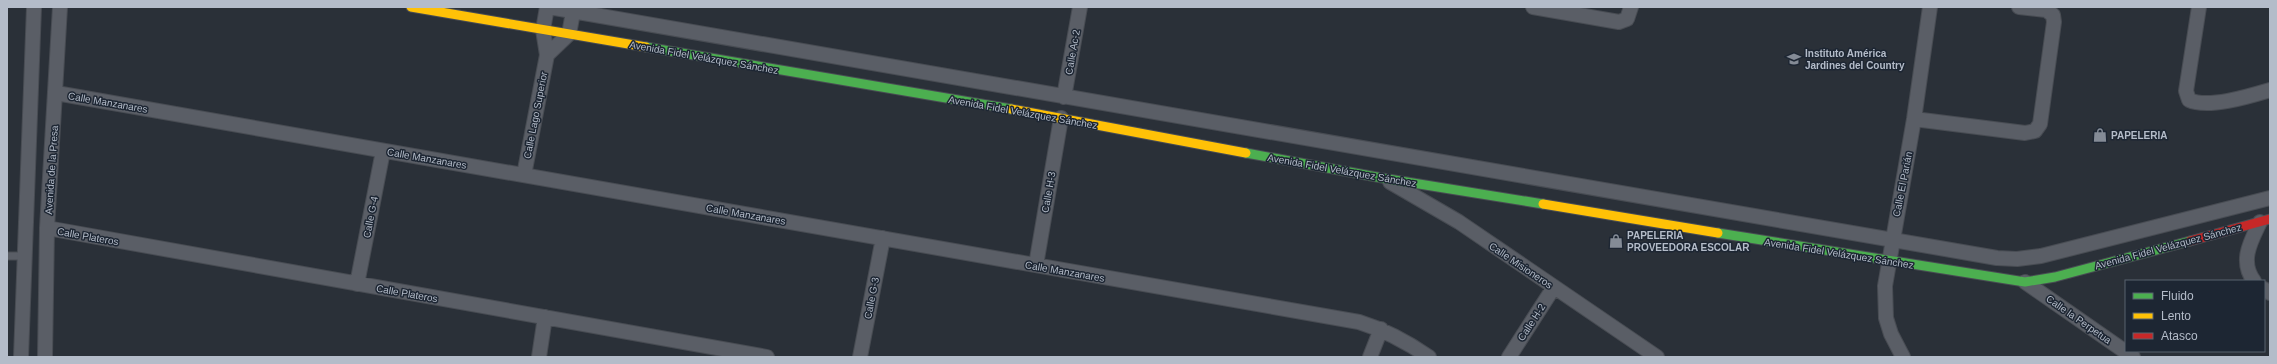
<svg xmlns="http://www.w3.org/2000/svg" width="2277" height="364" font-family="Arial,sans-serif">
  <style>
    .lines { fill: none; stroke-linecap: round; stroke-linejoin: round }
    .lane-casing { stroke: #484c53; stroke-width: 9 }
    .street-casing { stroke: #484c53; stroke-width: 16 }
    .fast-casing { stroke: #484c53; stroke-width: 11 }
    .slow-casing { stroke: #484c53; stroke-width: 11 }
    .jam-casing { stroke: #484c53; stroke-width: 11 }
    .lane { stroke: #5a5e66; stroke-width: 7 }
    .street { stroke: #5a5e66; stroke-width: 14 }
    .fast { stroke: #4caf50; stroke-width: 9 }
    .slow { stroke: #ffc107; stroke-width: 9 }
    .jam { stroke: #c62828; stroke-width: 9 }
    .labels { text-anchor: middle; stroke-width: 3; stroke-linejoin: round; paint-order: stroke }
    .street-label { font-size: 10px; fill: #b4bcc9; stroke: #1d2633 }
    .poi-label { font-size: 10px; font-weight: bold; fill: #b4bcc9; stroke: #1d2633; text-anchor: start }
  </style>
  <rect width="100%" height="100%" fill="#2a3038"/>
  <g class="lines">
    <defs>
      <path id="lane" d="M7,256H24"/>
      <path id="street" d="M549,7L1997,258L2017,259L2041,256L2270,198
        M1533,7L1619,22L1627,19L1631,7
        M2199,7L2186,91L2189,100C2208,109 2250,96 2270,90
        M547,55L569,34L574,7
        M56,93L1359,322C1385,330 1407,342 1429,357
        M1064,97L1080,7
        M1914,119L2025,133L2035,131L2040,124L2054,22L2053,15L2046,10L2019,7
        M524,175L547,55L543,30L547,7
        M1390,182L1459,222L1657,357
        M47,228L767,357
        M1036,265L1061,118
        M2254,281C2239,261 2251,241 2260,222
        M2025,282L2133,357
        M357,284L383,151
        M2264,289L2270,293
        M21,357L34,7
        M45,357L47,228L60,7
        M539,357L545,317
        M860,357L883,238
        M1370,357L1381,329
        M1509,357L1554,287
        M1903,357L1891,334L1886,318L1885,286L1914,119L1930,7"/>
      <path id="fast" d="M646,47L1011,109
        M1246,153L1382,178L1543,204
        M1718,233L2025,282L2055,277L2190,241"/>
      <path id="slow" d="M411,7L646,47
        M1011,109L1246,153
        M1543,204L1718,233"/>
      <path id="jam" d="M2190,241L2270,219"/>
    </defs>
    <!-- lane casing -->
    <use href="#lane" class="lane-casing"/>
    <!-- street casing -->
    <use href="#street" class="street-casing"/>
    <!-- fast casing -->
    <use href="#fast" class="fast-casing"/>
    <!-- slow casing -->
    <use href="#slow" class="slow-casing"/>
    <!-- jam casing -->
    <use href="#jam" class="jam-casing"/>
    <!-- lane -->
    <use href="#lane" class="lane"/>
    <!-- street -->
    <use href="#street" class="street"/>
    <!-- fast -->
    <use href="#fast" class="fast"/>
    <!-- slow -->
    <use href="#slow" class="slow"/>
    <!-- jam -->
    <use href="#jam" class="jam"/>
  </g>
  <!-- icons -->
  <defs>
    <symbol id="school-bare" viewBox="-9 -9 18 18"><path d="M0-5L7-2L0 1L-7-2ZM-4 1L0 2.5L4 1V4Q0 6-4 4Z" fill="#848b96" stroke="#1d2633" stroke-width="2.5" paint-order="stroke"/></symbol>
    <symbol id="shop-bare" viewBox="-9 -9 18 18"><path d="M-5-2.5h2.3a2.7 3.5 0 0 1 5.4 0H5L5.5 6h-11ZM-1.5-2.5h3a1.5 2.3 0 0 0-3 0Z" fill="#848b96" stroke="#1d2633" stroke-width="2.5" paint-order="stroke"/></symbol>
  </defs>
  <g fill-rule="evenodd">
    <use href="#school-bare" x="1784" y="49" width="20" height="20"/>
    <use href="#shop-bare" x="2090" y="125" width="20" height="20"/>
    <use href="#shop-bare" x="1606" y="231" width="20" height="20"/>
  </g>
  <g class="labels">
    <!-- street labels -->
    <g class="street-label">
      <text transform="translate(1072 52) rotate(-80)" y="4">Calle Ac-2</text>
      <text transform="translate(704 57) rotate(10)" y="4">Avenida Fidel Velázquez Sánchez</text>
      <text transform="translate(108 102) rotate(10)" y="4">Calle Manzanares</text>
      <text transform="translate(1023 112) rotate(10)" y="4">Avenida Fidel Velázquez Sánchez</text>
      <text transform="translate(535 115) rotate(-79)" y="4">Calle Lago Superior</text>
      <text transform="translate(427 158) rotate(10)" y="4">Calle Manzanares</text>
      <text transform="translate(51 170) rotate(-86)" y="4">Avenida de la Presa</text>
      <text transform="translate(1342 170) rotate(10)" y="4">Avenida Fidel Velázquez Sánchez</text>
      <text transform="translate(1902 184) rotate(-79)" y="4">Calle El Parián</text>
      <text transform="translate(1048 192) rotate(-80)" y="4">Calle H-3</text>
      <text transform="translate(746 214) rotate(10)" y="4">Calle Manzanares</text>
      <text transform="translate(370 217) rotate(-79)" y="4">Calle G-4</text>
      <text transform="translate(88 236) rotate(10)" y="4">Calle Plateros</text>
      <text transform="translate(2168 246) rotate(-15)" y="4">Avenida Fidel Velázquez Sánchez</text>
      <text transform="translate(1839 253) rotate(9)" y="4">Avenida Fidel Velázquez Sánchez</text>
      <text transform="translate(1521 265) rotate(34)" y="4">Calle Misioneros</text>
      <text transform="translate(1065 271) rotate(10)" y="4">Calle Manzanares</text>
      <text transform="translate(407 293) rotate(10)" y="4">Calle Plateros</text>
      <text transform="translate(871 298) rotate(-79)" y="4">Calle G-3</text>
      <text transform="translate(2079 319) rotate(35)" y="4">Calle la Perpetua</text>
      <text transform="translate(1531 322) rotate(-57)" y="4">Calle H-2</text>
    </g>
    <!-- poi labels -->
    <g class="poi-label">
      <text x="1805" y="57">Instituto América<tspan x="1805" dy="12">Jardines del Country</tspan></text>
      <text x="2111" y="139">PAPELERIA</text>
      <text x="1627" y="239">PAPELERIA<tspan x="1627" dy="12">PROVEEDORA ESCOLAR</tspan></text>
    </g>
  </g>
  <!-- border -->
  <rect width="2277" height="364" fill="none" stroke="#b4bcc9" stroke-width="16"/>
  <!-- legend -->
  <rect x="2125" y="280" width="140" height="72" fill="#1d2633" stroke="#59626f"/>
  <rect x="2133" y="293" width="20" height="6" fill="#4caf50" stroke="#59626f"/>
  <text x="2161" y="300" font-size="12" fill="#b4bcc9">Fluido</text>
  <rect x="2133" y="313" width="20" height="6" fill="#ffc107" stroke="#59626f"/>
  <text x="2161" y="320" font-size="12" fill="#b4bcc9">Lento</text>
  <rect x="2133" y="333" width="20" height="6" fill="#c62828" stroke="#59626f"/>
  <text x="2161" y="340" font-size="12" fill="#b4bcc9">Atasco</text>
</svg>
